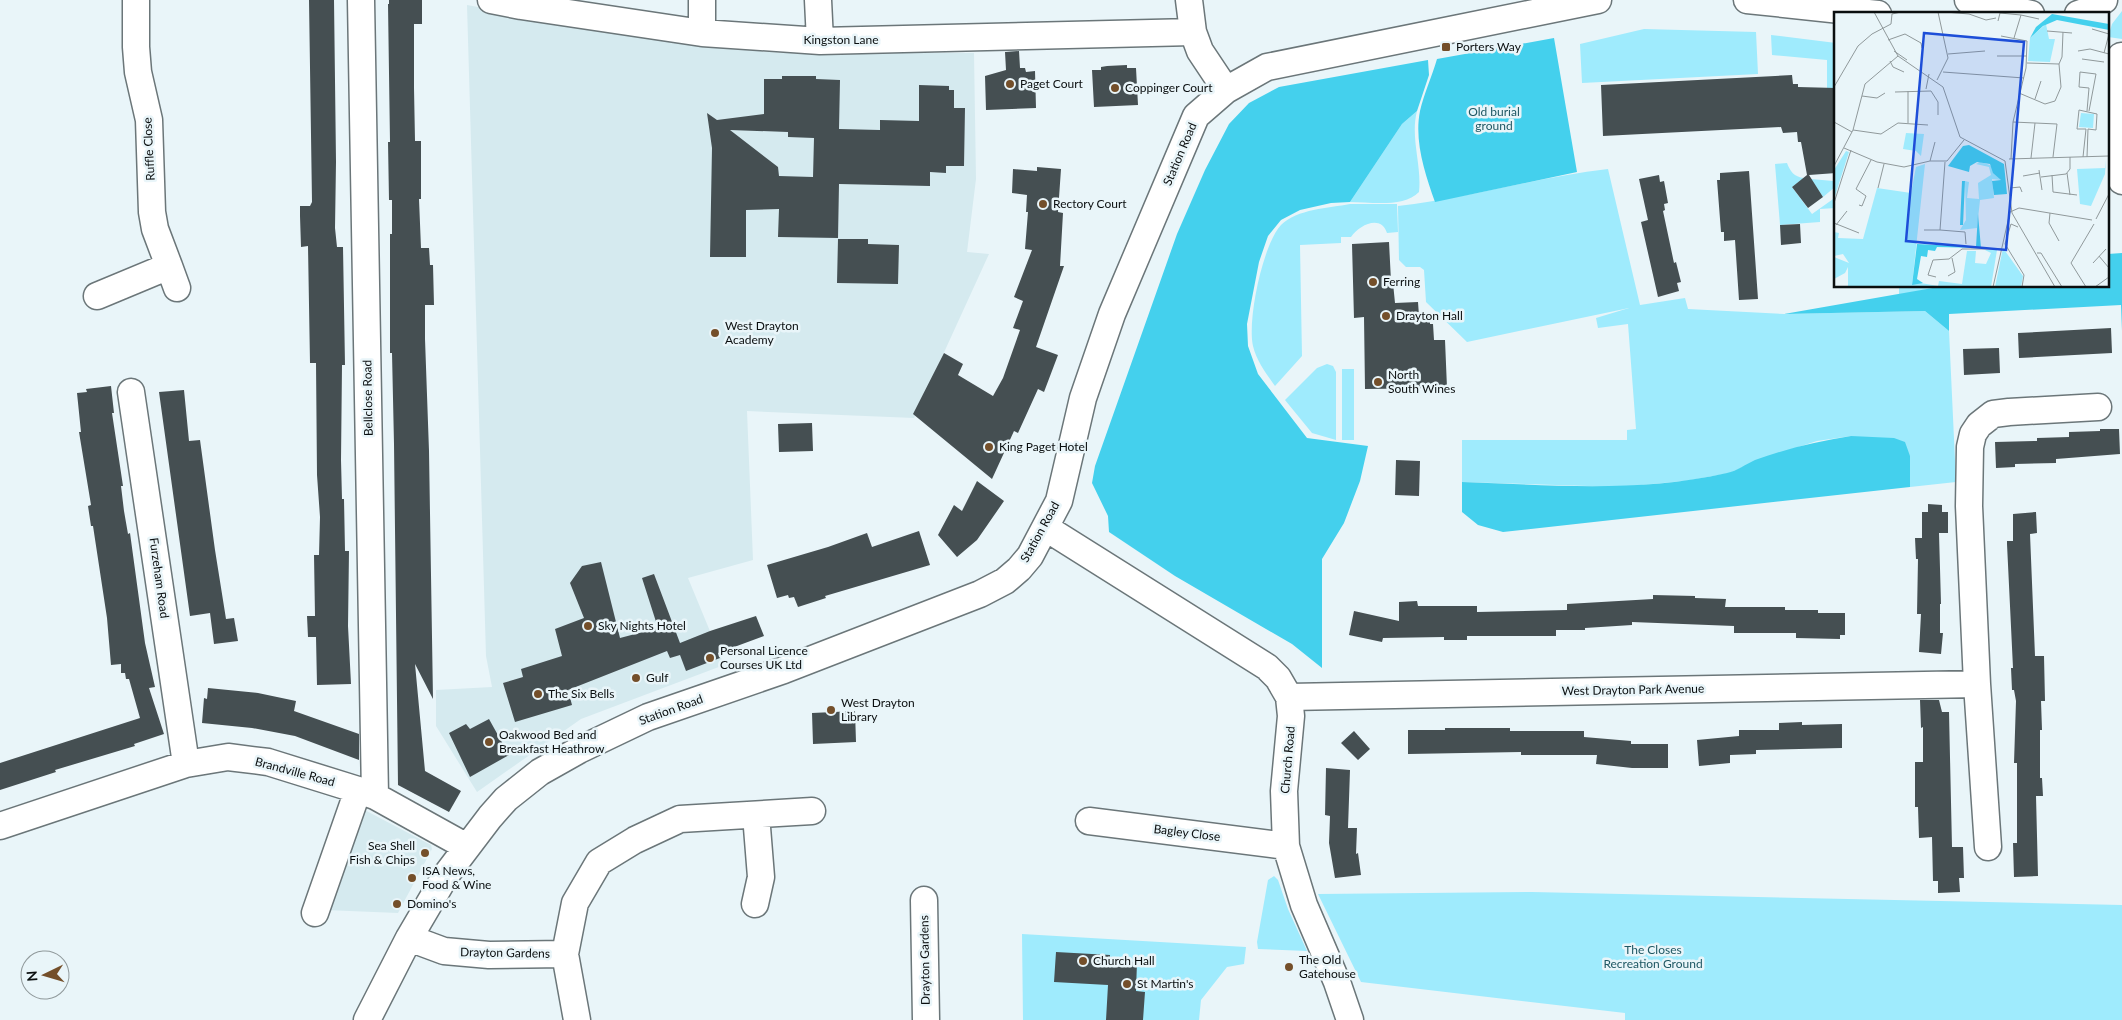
<svg xmlns="http://www.w3.org/2000/svg" width="2122" height="1020" font-family="Lato,sans-serif">
  <style>
    .built { fill: #d5eaef }
    .green { fill: #9febfd }
    .forest { fill: #44d0ed }
    .building { fill: #454f52; fill-rule: evenodd }
    .lines { fill: none; stroke-linecap: round; stroke-linejoin: round }
    .minor-casing { stroke: #6b7679; stroke-width: 29 }
    .minor { stroke: #fff; stroke-width: 26 }
    .poi-dot { fill: #744f2a; stroke: #e9f5f9; stroke-width: 2 }
    .labels { text-anchor: middle; stroke-width: 5; stroke-linejoin: round; paint-order: stroke }
    .street-label { font-size: 12px; fill: #0a0e0f; stroke: #e9f5f9 }
    .poi-label { font-size: 12px; fill: #0a0e0f; stroke: #e9f5f9; text-anchor: start }
    .park-label { font-size: 12px; fill: #1e5763; stroke: #e9f5f9 }
    .inset-road { fill: none; stroke: #90999b; stroke-width: 1 }
    .view { fill: #1d4ed8; fill-opacity: 0.15; stroke: #1d4ed8; stroke-width: 2.5 }
    .inset-edge { fill: none; stroke: #0a0e0f; stroke-width: 2.5 }
  </style>
  <rect width="100%" height="100%" fill="#e9f5f9"/>
  <!-- built -->
  <path class="built" d="M467,5L698,46L784,53H974L976,179L967,252L989,254L914,418L747,411L753,560L688,578L724,665L581,719L477,792L436,726V690L492,687L486,656Z
    M359,807L431,845L432,849L398,913L325,910Z"/>
  <!-- green -->
  <path class="green" d="M2122,11V39L2108,37L2112,24Z
    M1644,29L1756,32L1758,74L1582,83L1580,44Z
    M1771,35L1836,43V88H1827V60L1772,55Z
    M1417,111C1410,138 1422,165 1419,192C1404,208 1370,202 1350,202L1402,124Z
    M1787,163C1790,171 1794,177 1804,178L1792,187L1812,214L1836,197V208L1820,209V222L1780,225L1775,164Z
    M1608,169L1640,305L1685,298L1688,309L1784,314L1925,311L1949,331L1956,482L1910,487V456L1851,436L1817,441L1755,461L1730,473L1685,481L1620,487L1462,482V440H1627V430L1636,429L1628,324L1598,328L1596,318L1629,308L1467,342L1426,302L1424,270L1420,267H1406L1399,260L1398,206C1469,198 1537,177 1608,169Z
    M1811,179L1833,181L1836,183L1835,187L1823,197Z
    M1350,204H1397L1398,232L1387,233C1381,214 1359,225 1351,237H1341V243L1300,245L1302,356L1275,386C1266,373 1257,362 1253,346C1247,320 1263,244 1281,225C1297,209 1329,208 1350,204Z
    M1899,286H1944L1899,295Z
    M1327,364L1333,366L1336,372V440L1312,433L1285,400L1317,368Z
    M1342,369H1354V440H1342Z
    M1274,876L1278,880L1288,909L1307,951L1258,949L1257,942L1268,880Z
    M1532,892L2122,905V1020H1625V1013L1361,982L1318,894Z
    M1022,934L1246,947L1244,964L1227,967L1201,1000L1199,1020H1023Z"/>
  <!-- forest -->
  <path class="forest" d="M1554,38L1577,172L1435,202C1425,174 1414,141 1420,111C1424,94 1432,76 1437,59Z
    M1428,60L1429,75L1417,111L1402,124L1350,202L1331,203L1300,210L1281,220L1268,236L1259,262L1247,324L1248,346L1258,374L1307,438L1368,446L1360,481L1344,523L1322,559V668L1292,644L1175,576L1109,532L1108,516L1092,483L1095,466L1177,234L1205,170L1229,124L1249,103L1279,87Z
    M2122,253V331L2121,305L1949,314V331L1925,311L1784,314L1944,286H2108V254Z
    M1851,436L1894,438L1905,442L1910,456V487L1503,532L1478,525L1462,512V482C1551,485 1640,493 1727,473C1737,471 1746,464 1755,460C1786,449 1818,441 1851,436Z"/>
  <!-- building -->
  <path class="building" d="M309,0H334L336,162L335,228L337,247H343L345,365H342L341,460L342,499H344L345,551H349L348,626L351,684L317,685L316,637H308L307,616H315L314,555H319L320,517L317,475L316,363H310L308,246L301,247L300,216V206H310L312,202Z
    M389,0H422V24H414V88L415,141H421V199H419L421,248H429L430,265H433L434,305H425V339L429,451L433,699L415,664L425,771L461,791L449,812L398,785L394,444L392,353H390V234H392V200H389L388,142H390L388,4H389Z
    M1019,51L1020,68H1025L1026,72L1035,71L1036,108L986,110L985,76L1006,70L1005,52Z
    M1127,65V68H1136L1138,105L1094,107L1092,70H1101V67L1107,66Z
    M1792,75L1793,84H1798V87L1836,88V173L1809,175L1823,197L1808,208L1792,187L1807,175L1801,142H1798L1797,132L1783,133L1781,127L1603,136L1601,85Z
    M782,76H816V79L840,80L839,129L880,130V120L919,121V85L949,86V90H954V108H965L964,166H946V173L930,172V186L839,184L838,238L778,237L779,209L746,210V257H710L712,148L707,113L717,120L764,114V79H782ZM730,130L788,132V137L814,138L813,177L779,176L778,167Z
    M1037,167L1061,169L1058,212L1063,213L1060,266H1064L1036,347L1058,355L1044,392L1038,389L1018,433L1014,431L992,479L913,414L944,353L963,364L958,375L993,396L1003,378L1020,330L1013,328L1023,301L1014,297L1032,250L1025,249L1028,212H1026L1027,195L1012,193L1013,169L1037,171Z
    M1749,171L1758,299L1739,300L1735,240L1724,241V232H1721L1717,180H1720V173Z
    M1659,175L1660,182L1664,181L1668,203L1664,204L1665,210L1663,211L1674,263L1676,262L1681,282L1677,283L1679,291L1658,297L1641,222L1648,220L1639,179Z
    M1800,224L1801,243L1781,245L1780,225Z
    M838,239H868V244L899,245L898,284L837,283Z
    M1389,242L1391,281L1393,283L1395,303L1418,302L1419,316L1430,315V324H1433L1434,340H1445L1447,388L1365,389L1364,317L1354,318L1352,244Z
    M2111,328L2112,353L2019,358L2018,333Z
    M1999,348L2000,373L1964,375L1963,349Z
    M111,386L114,413H112L123,486H121L124,511L128,534L130,533L145,643L155,687L149,688L164,734L134,744L135,746L55,770L56,772L0,790V763L140,718L129,679H126L125,673H121V664L111,665L107,618L93,526H91L88,506L91,505L79,432H81L77,393L87,392L86,389Z
    M184,390L189,441L200,440L215,550L226,619L234,618L238,641L214,644L210,613L190,616L159,392Z
    M812,423L813,451L779,452L778,424Z
    M2100,429H2119L2120,454L2056,459V463L2015,464V467L1996,468L1995,442L2037,441V438L2069,437V432L2100,431Z
    M1396,460L1420,461L1419,496L1395,495Z
    M977,481L1004,501L977,540L957,557L938,535L954,505L962,511Z
    M1928,504L1942,505V512H1948V533H1939L1941,604H1940V633H1943L1941,654L1919,652L1921,614H1917L1918,559H1916L1915,538H1922V512H1928Z
    M2036,512L2037,533L2030,534L2035,656H2044L2045,701H2041L2042,730H2040V778H2042L2043,796H2036L2038,876L2014,877L2013,843H2017V763H2014L2016,701L2014,690H2012L2011,668H2013L2007,544V541H2013V514Z
    M919,531L930,565L825,596L826,598L798,607L794,597L789,598L788,595L777,598L767,565L828,547L867,533L872,547Z
    M601,562L620,638L658,628L642,578L654,574L680,643L710,631L756,616L764,636L718,653L720,658L686,671L680,655L670,658L667,651L568,690L572,705L515,722L503,683L523,677L521,669L562,656L555,629L584,618L570,583L582,566Z
    M1653,595L1695,596V598L1726,599L1725,607H1785V610H1818V613H1845V635H1840V639L1796,638V633H1734V626L1632,622V625L1585,628V630H1556V636H1467V640H1444V637L1383,638L1382,642L1349,635L1354,611L1399,621V602L1417,601L1418,606H1477V612L1567,610V604L1653,599Z
    M208,688L258,693L296,701L294,711L359,734V760L295,736L252,728L202,723L204,698L207,699Z
    M1920,700H1939L1942,712H1949L1952,847H1963L1964,878H1959L1960,892L1938,893V881H1933L1932,837L1919,838L1918,807H1915V762H1923V727L1921,728Z
    M855,711L856,742L813,744L812,713Z
    M489,719L509,755L470,777L449,733L466,724L470,729Z
    M1802,722V725L1842,724V748L1756,750V754L1730,755V763L1699,766L1697,740L1739,736V730H1779V723Z
    M1445,728H1510V731H1584V737L1631,741V744H1668V768H1632L1596,764L1597,755H1521V752L1408,754V730H1445Z
    M1354,731L1370,749L1358,760L1341,743Z
    M1326,768L1350,770L1348,828H1357L1356,854L1358,853L1361,875L1335,878L1329,843L1330,816L1325,815Z
    M1056,952L1110,955V960L1137,962L1136,991L1145,992L1143,1020H1106L1108,985L1054,982Z"/>
  <g class="lines">
    <defs>
      <path id="minor" d="M136,0V47L138,72L149,120L152,212L155,229L169,266
        M361,0L375,796
        M491,0L521,6L702,33L820,41L1193,32
        M702,0V33
        M818,0L820,41
        M1189,0L1193,32L1200,51L1226,90
        M1747,0L1878,14
        M1968,0L2031,14
        M2078,14L2090,10L2104,0
        M2121,56L2113,111L2115,139L2122,181
        M97,296L169,266L177,288
        M131,392L186,764
        M1046,528L1267,667L1278,678L1289,697L1291,716L1284,791L1286,846L1304,905L1337,982L1350,1020
        M1977,684L1969,506L1970,447L1973,434L1979,425L1993,414L2009,412L2098,407
        M1289,697L1977,684L1988,847
        M1089,821L1286,846
        M0,826L186,764L228,757L268,762L358,790L375,796L467,847
        M924,900L926,1020
        M755,904L761,877L756,815
        M315,913L358,790
        M409,938L444,951L489,955L565,954
        M367,1020L409,938L446,875L490,817L506,799L540,772L579,750L648,717L784,670L980,594L1005,581L1019,569L1030,556L1059,501L1083,398L1112,314L1196,116L1226,90L1267,67L1598,0
        M577,1020L565,954L575,903L599,862L635,840L680,819L812,811"/>
    </defs>
    <!-- minor casing -->
    <use href="#minor" class="minor-casing"/>
    <!-- minor -->
    <use href="#minor" class="minor"/>
  </g>
  <!-- markers -->
  <g class="poi-dot">
    <rect x="1441" y="42" width="10" height="10" rx="2.5"/>
    <circle cx="1010" cy="84" r="5"/>
    <circle cx="1115" cy="88" r="5"/>
    <circle cx="1043" cy="204" r="5"/>
    <circle cx="1373" cy="282" r="5"/>
    <circle cx="1386" cy="316" r="5"/>
    <circle cx="715" cy="333" r="5"/>
    <circle cx="1378" cy="382" r="5"/>
    <circle cx="989" cy="447" r="5"/>
    <circle cx="588" cy="626" r="5"/>
    <circle cx="710" cy="658" r="5"/>
    <circle cx="636" cy="678" r="5"/>
    <circle cx="538" cy="694" r="5"/>
    <circle cx="831" cy="710" r="5"/>
    <circle cx="489" cy="742" r="5"/>
    <circle cx="425" cy="853" r="5"/>
    <circle cx="412" cy="878" r="5"/>
    <circle cx="397" cy="904" r="5"/>
    <circle cx="1083" cy="961" r="5"/>
    <circle cx="1289" cy="967" r="5"/>
    <circle cx="1127" cy="984" r="5"/>
  </g>
  <g class="labels">
    <!-- street labels -->
    <g class="street-label">
      <text x="841" y="44">Kingston Lane</text>
      <text transform="translate(149 149) rotate(-93)" y="4">Ruffle Close</text>
      <text transform="translate(1180 154) rotate(-67)" y="4">Station Road</text>
      <text transform="translate(368 398) rotate(-91)" y="4">Bellclose Road</text>
      <text transform="translate(1040 532) rotate(-61)" y="4">Station Road</text>
      <text transform="translate(159 578) rotate(82)" y="4">Furzeham Road</text>
      <text transform="translate(1633 690) rotate(-1)" y="4">West Drayton Park Avenue</text>
      <text transform="translate(671 710) rotate(-20)" y="4">Station Road</text>
      <text transform="translate(1288 760) rotate(-85)" y="4">Church Road</text>
      <text transform="translate(295 772) rotate(15)" y="4">Brandville Road</text>
      <text transform="translate(1187 833) rotate(7)" y="4">Bagley Close</text>
      <text transform="translate(505 953) rotate(1)" y="4">Drayton Gardens</text>
      <text transform="translate(925 960) rotate(-91)" y="4">Drayton Gardens</text>
    </g>
    <!-- poi labels -->
    <g class="poi-label">
      <text x="1456" y="51">Porters Way</text>
      <text x="1020" y="88">Paget Court</text>
      <text x="1125" y="92">Coppinger Court</text>
      <text x="1053" y="208">Rectory Court</text>
      <text x="1383" y="286">Ferring</text>
      <text x="1396" y="320">Drayton Hall</text>
      <text x="725" y="330">West Drayton<tspan x="725" dy="14">Academy</tspan></text>
      <text x="1388" y="379">North<tspan x="1388" dy="14">South Wines</tspan></text>
      <text x="999" y="451">King Paget Hotel</text>
      <text x="598" y="630">Sky Nights Hotel</text>
      <text x="720" y="655">Personal Licence<tspan x="720" dy="14">Courses UK Ltd</tspan></text>
      <text x="646" y="682">Gulf</text>
      <text x="548" y="698">The Six Bells</text>
      <text x="841" y="707">West Drayton<tspan x="841" dy="14">Library</tspan></text>
      <text x="499" y="739">Oakwood Bed and<tspan x="499" dy="14">Breakfast Heathrow</tspan></text>
      <text x="415" y="850" text-anchor="end">Sea Shell<tspan x="415" dy="14">Fish &amp; Chips</tspan></text>
      <text x="422" y="875">ISA News,<tspan x="422" dy="14">Food &amp; Wine</tspan></text>
      <text x="407" y="908">Domino's</text>
      <text x="1299" y="964">The Old<tspan x="1299" dy="14">Gatehouse</tspan></text>
      <text x="1093" y="965">Church Hall</text>
      <text x="1137" y="988">St Martin's</text>
    </g>
    <!-- park labels -->
    <g class="park-label">
      <text x="1494" y="116">Old burial<tspan x="1494" dy="14">ground</tspan></text>
      <text x="1653" y="954">The Closes<tspan x="1653" dy="14">Recreation Ground</tspan></text>
    </g>
  </g>
  <!-- overview -->
  <g transform="translate(1834 12)">
    <rect width="275" height="275" fill="#e9f5f9"/>
    <path d="M212,12L215,27H221L216,50L194,49L196,26ZM247,101L260,102L259,116L245,115ZM72,121L90,122L87,144L82,139L69,137ZM12,139L15,140L0,187V158ZM272,148L271,162L257,194L246,192L243,157L271,156ZM146,150L156,153L167,168L158,167L160,186L146,188L143,216L126,218L132,208L131,169L135,170L133,186L145,187L144,171L157,163L155,155L142,152ZM91,152L78,273L81,270L104,274L105,269L128,272L133,239H142L141,251L152,252L157,241L151,238H163L157,275H14V255L11,261L0,267V245L15,251L9,242L0,244V220L5,221L4,226L29,227L43,176L77,181L82,155ZM169,236L189,264L187,275H161Z" fill="#9febfd"/>
    <path d="M218,2L275,12V18L223,8L209,14L196,26L202,15ZM135,133L170,152L173,182L160,183L158,169L167,168L159,161L156,152L143,150L136,154L135,160L114,154L129,134ZM128,169H131L129,213H126ZM144,202L147,236L103,235L101,239L94,238L93,245L87,244L83,267L89,271L78,273L83,232L142,235Z" fill="#44d0ed"/>
    <path class="inset-road" d="M40,0L64,44L109,75L126,125L171,149L178,201L221,275M111,0L135,2L152,8L162,6M187,3L205,7M164,9L166,1L187,3L180,26M258,17L275,22M213,19L238,21M167,24L193,29L192,56L179,110L177,147M54,28L71,22L87,31L88,36M60,39L73,48M244,39L256,37L275,42M270,41L275,22M114,42L151,39M163,44H193M248,47L270,50M56,49L59,55L70,60M193,51L225,52L228,45L229,20M109,60L190,66M103,68L114,46L104,0M0,75L24,34L38,22L57,12L58,2L67,0M92,77L95,62M74,79V111M61,80L97,79L104,90V103M185,81L211,92L221,89L227,75L225,52M28,84L43,86L51,81M201,87L207,69M253,99L255,76L245,75L246,60L262,62L255,99M0,110L18,120M179,110L223,112L219,145M19,118L47,122L64,111L94,113M10,136L43,150L70,155L96,149H113L130,128M249,145L252,117H243L245,98L263,102L262,118L254,117L253,145M197,146L201,111M175,147L275,144M96,149L101,130M0,154L19,118L31,72L64,44M205,158L208,178M233,161L236,183M218,163L219,180L243,183M189,164L206,161M207,165L232,162L236,157V145M44,176L50,152M176,176L186,175L188,180M0,191L17,138M25,193L28,194L32,184L22,177L37,148M216,201L215,211L225,229M262,207L275,182M0,211L25,221M2,213L13,199M184,215L177,212L171,232L190,263L188,275M90,218H106L111,150M106,218L131,220L132,232M203,241H207L228,275M265,244L275,256M259,251L272,237M114,264L121,260L118,246M102,265L94,263L99,248L115,247L128,237H167M159,275L176,200L185,196L258,208M252,275L237,251L260,212M261,275L275,265"/>
    <path class="view" d="M90,21L190,30L172,238L72,229Z"/>
    <rect width="275" height="275" class="inset-edge"/>
  </g>
  <!-- north arrow -->
  <g transform="translate(45 975) rotate(265)"><circle r="24" fill="#e9f5f9" stroke="#90999b"/>
  <path d="M0-4L9 19L0 12L-9 19Z" fill="#744f2a"/>
  <text y="-8" font-size="14" font-weight="bold" text-anchor="middle" fill="#0a0e0f">N</text>
  </g>
</svg>
